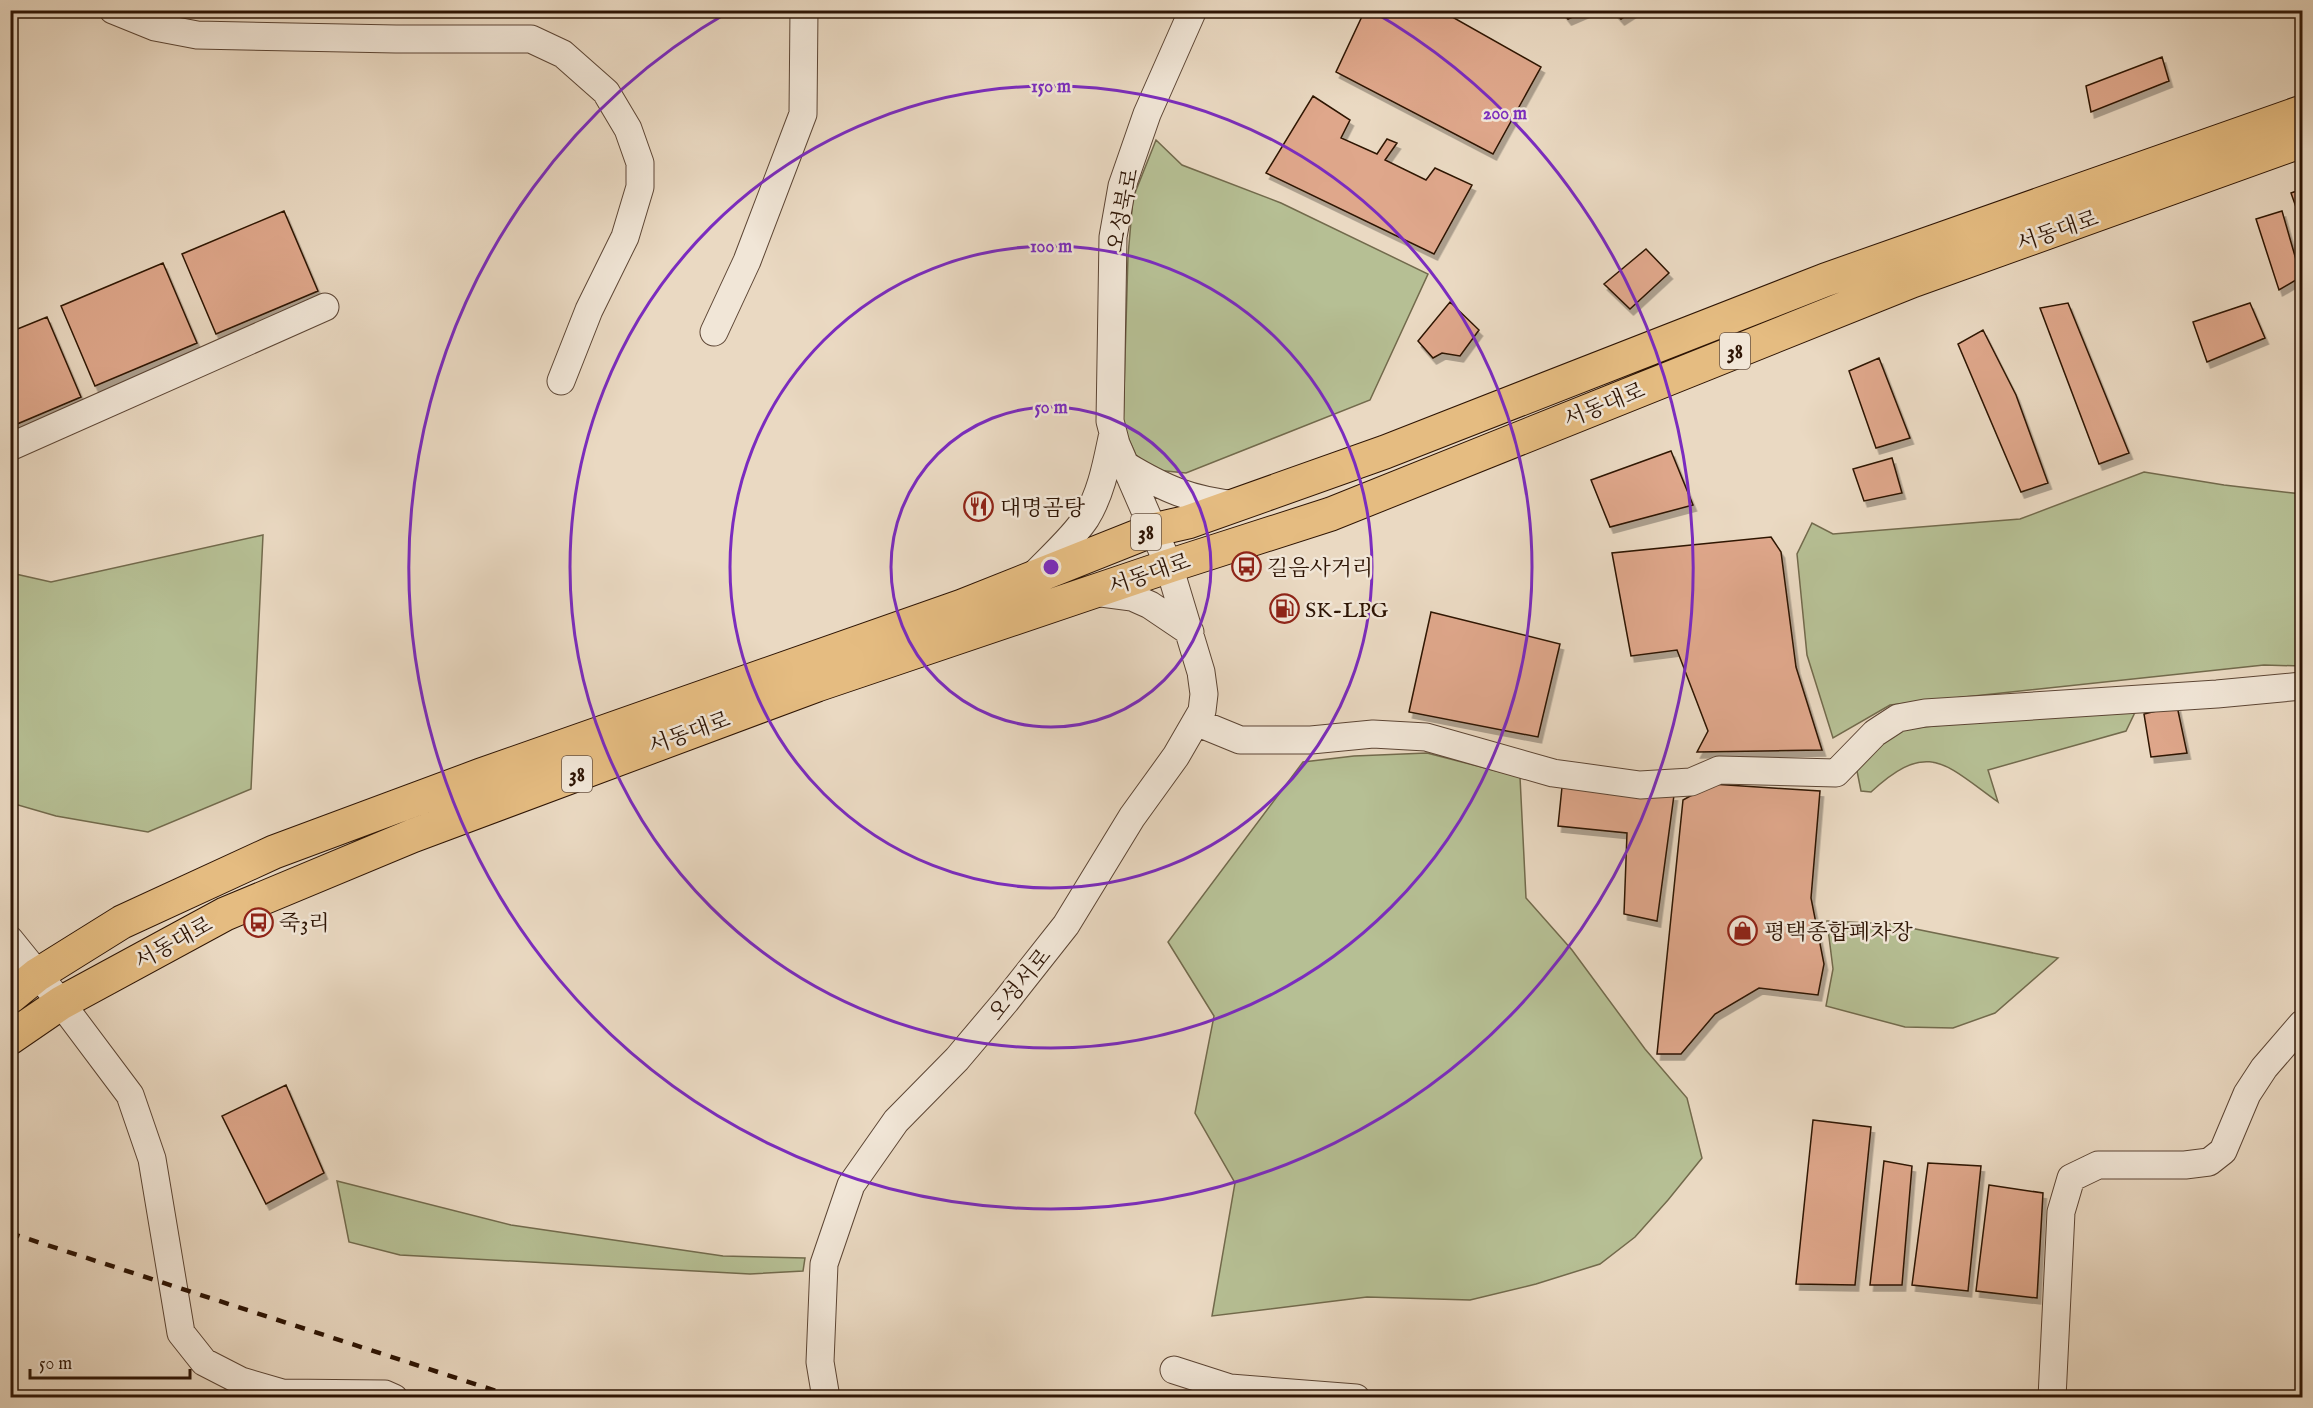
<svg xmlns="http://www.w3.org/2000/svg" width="2313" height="1408" font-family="'IM FELL English','Noto Serif KR',serif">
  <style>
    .green { fill: #b6bf94; stroke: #726a4c; stroke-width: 1.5 }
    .building { fill: #dfa78b; stroke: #2d1404; stroke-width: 1.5; filter: url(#shadow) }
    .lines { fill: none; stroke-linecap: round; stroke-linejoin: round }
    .minor-casing { stroke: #5c4534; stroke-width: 29 }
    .major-casing { stroke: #2d1404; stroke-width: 35 }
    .minor { stroke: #f1e6d7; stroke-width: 27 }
    .major { stroke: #e5bc81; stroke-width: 33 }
    .rail { stroke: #2d1404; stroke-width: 4.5; stroke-dasharray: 10 10; stroke-linecap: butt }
    .ring { fill: none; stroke: #7b2cbf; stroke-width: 3 }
    .labels { text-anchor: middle; stroke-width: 5; stroke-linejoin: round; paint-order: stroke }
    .shield { fill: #f1e6d7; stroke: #685343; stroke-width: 1.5 }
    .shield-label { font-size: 21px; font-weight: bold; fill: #2d1404 }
    .street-label { font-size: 22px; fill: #2d1404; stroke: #f1e6d7 }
    .poi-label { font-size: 22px; fill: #2d1404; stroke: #f1e6d7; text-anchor: start }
    .centre { fill: #7b2cbf; stroke: #f1e6d7; stroke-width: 3 }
    .ring-label { font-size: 18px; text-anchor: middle; font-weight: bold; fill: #7b2cbf; stroke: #f1e6d7; stroke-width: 5; stroke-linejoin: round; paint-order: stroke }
  </style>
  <defs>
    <filter id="shadow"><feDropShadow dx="3.5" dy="6" stdDeviation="0" flood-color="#0004"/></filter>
  </defs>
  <rect width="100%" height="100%" fill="#ead9c2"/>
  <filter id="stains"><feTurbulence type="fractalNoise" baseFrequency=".00333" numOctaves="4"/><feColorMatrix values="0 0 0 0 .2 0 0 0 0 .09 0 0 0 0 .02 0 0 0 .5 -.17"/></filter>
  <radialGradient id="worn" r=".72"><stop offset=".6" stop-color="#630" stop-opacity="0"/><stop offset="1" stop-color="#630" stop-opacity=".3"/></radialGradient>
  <!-- green -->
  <path class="green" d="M1156,140L1182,165L1281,203L1428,274L1370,400L1186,473L1156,470L1136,455L1123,426L1128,256L1133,198Z
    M2144,472L2224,485L2302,494V666L2264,665L1890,705L1833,738L1807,655L1797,554L1812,523L1833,534L2020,519Z
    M263,535L251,789L148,832L56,816L11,803V573L51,582Z
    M2139,704L2126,731L1988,770L1998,802C1945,764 1928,739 1871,792L1861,791L1856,766L1896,730Z
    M1427,753L1520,777L1526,898L1572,950L1645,1049L1687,1098L1702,1158L1668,1200L1635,1237L1600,1264L1536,1284L1470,1300L1367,1297L1212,1316L1235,1183L1195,1113L1214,1016L1168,942L1303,762L1354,756Z
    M1827,921L1891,924L2058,958L1995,1013L1953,1028L1905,1027L1826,1006L1833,969Z
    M337,1181L511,1225L723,1256L805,1258L803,1271L750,1274L400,1255L349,1242Z"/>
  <!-- building -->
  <path class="building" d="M1365,10H1440L1541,67L1493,154L1336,72Z
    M1561,10H1589L1568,19Z
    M1613,10H1635L1621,19Z
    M2162,57L2169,81L2091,112L2086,86Z
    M1313,96L1350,120L1341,138L1377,154L1387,139L1397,143L1385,160L1426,180L1435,168L1472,185L1434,254L1266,173Z
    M2302,189V224L2291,193Z
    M284,211L318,291L216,334L182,254Z
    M2282,211L2301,277L2279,290L2256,219Z
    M1646,249L1669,273L1630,309L1604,284Z
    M163,263L197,343L95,386L61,306Z
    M1450,302L1479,330L1460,356L1442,353L1433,358L1418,341Z
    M2068,303L2129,453L2099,464L2040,308Z
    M2250,303L2265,338L2207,362L2193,322Z
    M47,317L81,397L10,427V332Z
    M1983,330L2016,395L2048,483L2021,492L1958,344Z
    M1879,358L1910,438L1876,448L1849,371Z
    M1671,451L1693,505L1610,527L1591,480Z
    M1892,458L1902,493L1864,501L1853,469Z
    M1771,537L1781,552L1796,667L1822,750L1697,752L1708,731L1677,650L1631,656L1612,553Z
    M1431,612L1560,644L1538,737L1409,712Z
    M2177,706L2187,753L2151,757L2144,714Z
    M1712,784L1820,791L1811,898L1824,964L1818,995L1759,988L1715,1014L1681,1054H1657L1683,800Z
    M1562,787L1674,795L1657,921L1624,914L1627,833L1558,826Z
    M286,1085L324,1173L266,1204L222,1116Z
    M1813,1120L1871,1127L1855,1285L1796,1284Z
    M1884,1161L1912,1166L1902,1285H1870Z
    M1928,1163L1981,1166L1968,1291L1912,1285Z
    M1989,1185L2043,1193L2037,1298L1976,1291Z"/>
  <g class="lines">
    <defs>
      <path id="minor" d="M113,10L155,27L197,35L396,39H531L563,54L606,92L628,129L640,163V187L625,237L589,310L561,381
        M714,332L747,261L803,114L804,10
        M10,447L325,307
        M1125,465C1165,489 1190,500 1237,505
        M1032,577C1049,559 1073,538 1086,518C1102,492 1107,461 1113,433
        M1094,592L1132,597L1150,605L1190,632
        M1196,722L1240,740H1311L1373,734L1426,737L1553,773L1640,785L1691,782L1719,770L1836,773L1875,733L1898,718L1925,713L2217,694L2302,686
        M10,940L61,1003L130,1095L152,1159L181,1333L204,1362L241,1381L282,1393L385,1394L394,1398
        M1174,1370L1230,1388L1356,1398
        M826,1398L820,1362L824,1264L851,1185L896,1121L957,1059L1006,1001L1066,925L1132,817L1176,756L1202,711L1204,694L1201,672L1169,566L1116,444L1110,421L1113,237L1122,186L1147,114L1193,10
        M2052,1398L2061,1212L2071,1178L2098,1165H2185L2209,1162L2223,1151L2247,1094L2264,1068L2302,1024"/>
      <path id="major" d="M10,997L37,975L122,922L274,852L481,775L962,606L1153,530L1188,522L1385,452L1825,280L2302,112
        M10,1038L61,1003L225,914L412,836L817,685L1169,566L1331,514L1912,281L2302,141"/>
    </defs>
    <!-- minor casing -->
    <use href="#minor" class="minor-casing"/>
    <!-- major casing -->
    <use href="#major" class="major-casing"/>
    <!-- minor -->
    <use href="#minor" class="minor"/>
    <!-- major -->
    <use href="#major" class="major"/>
    <!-- rail -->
    <path class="rail" d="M10,1233L518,1398"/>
  </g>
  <!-- distance rings -->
  <g class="ring">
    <circle cx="1051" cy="567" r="160"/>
    <circle cx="1051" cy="567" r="321"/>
    <circle cx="1051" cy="567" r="481"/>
    <path d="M1372 11A642 642 0 1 1 730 11"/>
  </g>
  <!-- icons -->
  <defs>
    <symbol id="restaurant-ring" viewBox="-11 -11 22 22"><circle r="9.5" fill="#f1e6d7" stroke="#8f2418" stroke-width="1.5"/><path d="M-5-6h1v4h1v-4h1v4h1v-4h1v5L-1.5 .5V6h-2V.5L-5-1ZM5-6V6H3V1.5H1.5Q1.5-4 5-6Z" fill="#8f2418"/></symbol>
    <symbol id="bus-ring" viewBox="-11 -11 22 22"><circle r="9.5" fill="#f1e6d7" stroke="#8f2418" stroke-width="1.5"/><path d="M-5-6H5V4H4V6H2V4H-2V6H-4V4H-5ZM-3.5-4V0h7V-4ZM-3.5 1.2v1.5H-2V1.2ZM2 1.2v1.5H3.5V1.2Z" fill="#8f2418"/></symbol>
    <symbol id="fuel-ring" viewBox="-11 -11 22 22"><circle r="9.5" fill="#f1e6d7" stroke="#8f2418" stroke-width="1.5"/><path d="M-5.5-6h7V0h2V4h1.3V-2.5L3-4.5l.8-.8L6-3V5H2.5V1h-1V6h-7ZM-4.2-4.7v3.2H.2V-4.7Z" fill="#8f2418"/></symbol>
    <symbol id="shop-ring" viewBox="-11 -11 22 22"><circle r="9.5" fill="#f1e6d7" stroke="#8f2418" stroke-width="1.5"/><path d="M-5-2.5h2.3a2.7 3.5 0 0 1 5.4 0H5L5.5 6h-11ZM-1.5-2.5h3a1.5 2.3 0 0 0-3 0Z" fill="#8f2418"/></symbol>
  </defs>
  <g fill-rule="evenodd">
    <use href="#restaurant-ring" x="962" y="490" width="33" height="33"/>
    <use href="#bus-ring" x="1230" y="550" width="33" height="33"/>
    <use href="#fuel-ring" x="1268" y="592" width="33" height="33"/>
    <use href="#bus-ring" x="242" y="906" width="33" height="33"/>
    <use href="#shop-ring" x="1726" y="914" width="33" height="33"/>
  </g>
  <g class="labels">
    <!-- shield labels -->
    <g class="shield">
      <rect x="1720" y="333" width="30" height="36" rx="4.5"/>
      <rect x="1131" y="514" width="30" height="36" rx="4.5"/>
      <rect x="562" y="756" width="30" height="36" rx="4.5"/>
    </g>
    <g class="shield-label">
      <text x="1735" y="358">38</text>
      <text x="1146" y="539">38</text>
      <text x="577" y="781">38</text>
    </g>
    <!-- street labels -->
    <g class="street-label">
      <text transform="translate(1122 210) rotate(-79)" y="8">오성북로</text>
      <text transform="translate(2057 230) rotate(-19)" y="8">서동대로</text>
      <text transform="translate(1604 404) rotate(-22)" y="8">서동대로</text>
      <text transform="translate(1149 573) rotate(-19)" y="8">서동대로</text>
      <text transform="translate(689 732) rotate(-20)" y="8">서동대로</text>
      <text transform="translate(173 942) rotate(-29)" y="8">서동대로</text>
      <text transform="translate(1019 984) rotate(-51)" y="8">오성서로</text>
    </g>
    <!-- poi labels -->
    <g class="poi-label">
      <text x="1000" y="515">대명곰탕</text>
      <text x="1267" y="575">길음사거리</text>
      <text x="1305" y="617">SK-LPG</text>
      <text x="279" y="930">죽3리</text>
      <text x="1764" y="939">평택종합폐차장</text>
    </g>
  </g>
  <circle cx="1051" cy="567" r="9" class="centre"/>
  <g class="ring-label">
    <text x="1051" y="92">150 m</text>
    <text x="1505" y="119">200 m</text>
    <text x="1051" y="252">100 m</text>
    <text x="1051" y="413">50 m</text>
  </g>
  <!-- margin -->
  <rect width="2313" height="1408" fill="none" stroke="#ead9c2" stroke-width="36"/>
  <rect x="12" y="12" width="2289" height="1384" fill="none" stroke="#2d1404" stroke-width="3"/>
  <rect x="18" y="18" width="2277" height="1372" fill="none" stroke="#2d1404" stroke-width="1.5"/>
  <!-- scale -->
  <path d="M30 1369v9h160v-9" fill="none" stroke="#2d1404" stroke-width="3"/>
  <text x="39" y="1369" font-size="18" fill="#2d1404" stroke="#f1e6d7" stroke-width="4.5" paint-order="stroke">50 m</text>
  <rect width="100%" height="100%" filter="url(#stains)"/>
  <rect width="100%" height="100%" fill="url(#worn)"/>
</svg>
